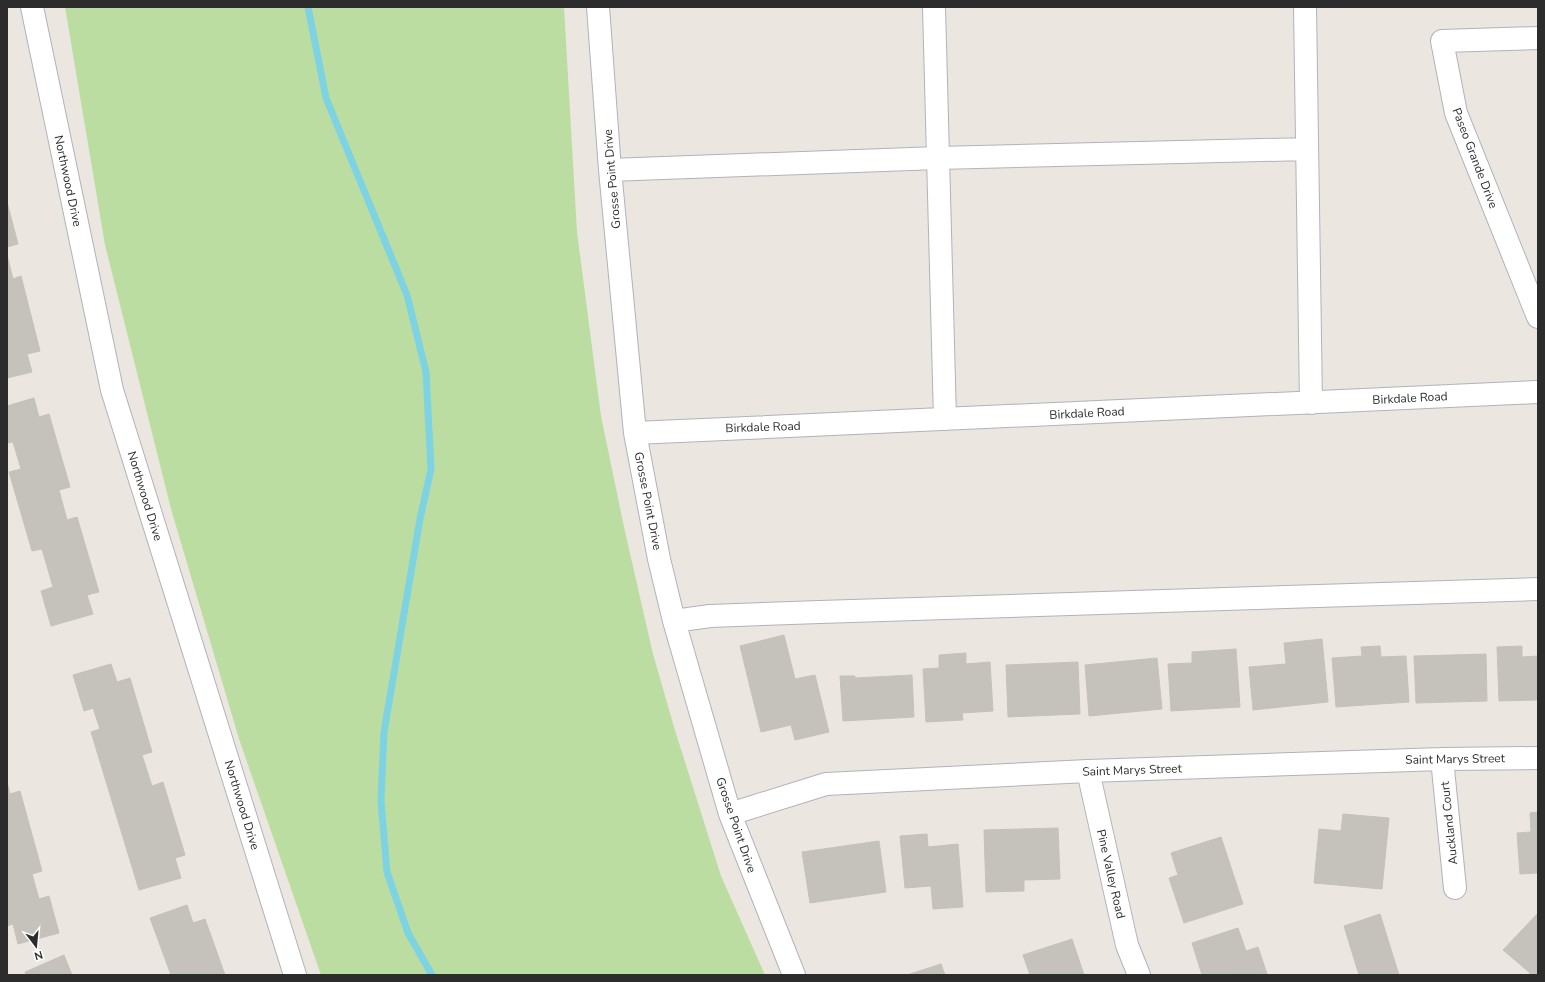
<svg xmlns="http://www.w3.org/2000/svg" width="1545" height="982" font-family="'Nunito Sans',sans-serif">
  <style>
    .green { fill: #bcdda2 }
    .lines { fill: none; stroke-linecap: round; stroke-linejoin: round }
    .stream { stroke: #7ed3e3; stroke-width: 7 }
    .building { fill: #c5c1bb; stroke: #c8c1ba }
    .minor-casing { stroke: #b0b3bb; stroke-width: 24 }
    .minor { stroke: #fff; stroke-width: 22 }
    .labels { text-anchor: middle; stroke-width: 4; stroke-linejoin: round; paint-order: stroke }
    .street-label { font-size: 12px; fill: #2c2c2c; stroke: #fff }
  </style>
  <rect width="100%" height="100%" fill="#ece6e0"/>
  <!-- green -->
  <path class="green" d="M65,7H564L577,232L601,416L624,527L653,654L674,727L721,876L765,975H321L239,739L171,509L105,245Z"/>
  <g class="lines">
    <!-- stream -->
    <path class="stream" d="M308,7L326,98L407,295L426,372L431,469L420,519L384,732L381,801L387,872L408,933L432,975"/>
  </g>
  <!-- building -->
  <path class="building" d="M7,202L18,244L7,247Z
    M7,255L13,279L21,276L40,351L27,354L32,372L7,378Z
    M34,398L39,417L49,414L70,487L59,490L67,520L77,517L99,592L87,595L93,614L51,626L41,591L53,587L42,549L32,551L9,472L21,469L13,442L7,443V406Z
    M784,635L795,679L815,675L829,732L795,740L791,725L761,732L740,646Z
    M1322,639L1328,702L1253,710L1249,667L1286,664L1284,643Z
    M1380,646L1381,657L1406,656L1409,702L1336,707L1332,658L1362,656L1361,647Z
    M1522,646V657L1538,656V700L1499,701L1497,647Z
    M1236,649L1240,707L1171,711L1168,664L1192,663V652Z
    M966,653V664L990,662L993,711L962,713L963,720L926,722L923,669L939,668V655Z
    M1486,654L1487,701L1416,703L1414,656Z
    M1157,658L1162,709L1089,716L1085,665Z
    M1078,662L1080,714L1008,717L1006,665Z
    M111,664L117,682L130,678L152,752L142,755L152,786L163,782L185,855L175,858L181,878L139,890L91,732L100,729L93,708L84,711L73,675Z
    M912,675L914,717L843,721L840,676H855V678Z
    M7,782L10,794L20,791L42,871L32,874L39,899L49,896L59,933L18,944L13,924L7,926Z
    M1538,812V873L1520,874L1517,833L1531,832L1530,813Z
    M1343,814L1389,818L1382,889L1314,883L1319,829L1341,831Z
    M1058,828L1060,879L1024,880V891L986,892L984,830Z
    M927,834L928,847L958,844L963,907L933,909L931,886L905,888L900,836Z
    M1221,837L1243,904L1184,923L1169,878L1178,875L1171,853Z
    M879,841L886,892L810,903L802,852Z
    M187,905L193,923L205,919L225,975H171L150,918Z
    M1538,913V975H1529L1530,973L1503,950Z
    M1380,914L1399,975H1359L1344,926Z
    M1238,928L1246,951L1258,947L1267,974L1202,975L1192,943Z
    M1072,939L1084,975H1030L1023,955Z
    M64,955L72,975H26L25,972Z
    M941,964L945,975H907Z"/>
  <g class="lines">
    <defs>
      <path id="minor" d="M32,7L112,390L295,975
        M598,7L610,170L635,433L659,559L674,621L730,814L794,975
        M934,7L945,419
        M1305,7L1311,403
        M1538,38L1442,41L1456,113L1538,317
        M610,170L938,158L1307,149
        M635,433L1538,392
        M674,621L710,616L820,612L1538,589
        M1442,759L1455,888
        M1088,771L1127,945L1139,975
        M730,814L826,784L1088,771L1442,759L1538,758"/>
    </defs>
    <!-- minor casing -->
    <use href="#minor" class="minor-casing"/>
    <!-- minor -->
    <use href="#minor" class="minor"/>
  </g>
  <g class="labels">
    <!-- street labels -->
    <g class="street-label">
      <text transform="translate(1475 158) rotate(69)" y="4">Paseo Grande Drive</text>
      <text transform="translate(612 179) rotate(-95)" y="4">Grosse Point Drive</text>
      <text transform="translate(68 181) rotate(78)" y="4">Northwood Drive</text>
      <text transform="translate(1410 398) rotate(-3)" y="4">Birkdale Road</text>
      <text transform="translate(1087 413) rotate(-3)" y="4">Birkdale Road</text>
      <text transform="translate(763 427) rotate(-2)" y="4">Birkdale Road</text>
      <text transform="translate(145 496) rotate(73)" y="4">Northwood Drive</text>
      <text transform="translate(648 501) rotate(79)" y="4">Grosse Point Drive</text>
      <text transform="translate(1455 759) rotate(-1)" y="4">Saint Marys Street</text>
      <text transform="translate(1132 770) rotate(-2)" y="4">Saint Marys Street</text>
      <text transform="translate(242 805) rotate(73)" y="4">Northwood Drive</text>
      <text transform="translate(1449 823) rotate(-96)" y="4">Auckland Court</text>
      <text transform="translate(736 825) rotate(71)" y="4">Grosse Point Drive</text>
      <text transform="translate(1111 874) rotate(77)" y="4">Pine Valley Road</text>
    </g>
  </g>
  <!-- border -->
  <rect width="1545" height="982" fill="none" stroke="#2c2c2c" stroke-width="16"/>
  <!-- north arrow -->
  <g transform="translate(36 946) rotate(164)" stroke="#ffffff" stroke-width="3" paint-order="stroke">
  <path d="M0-3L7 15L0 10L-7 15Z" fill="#2c2c2c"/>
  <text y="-6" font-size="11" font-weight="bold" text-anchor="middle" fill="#2c2c2c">N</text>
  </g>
</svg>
